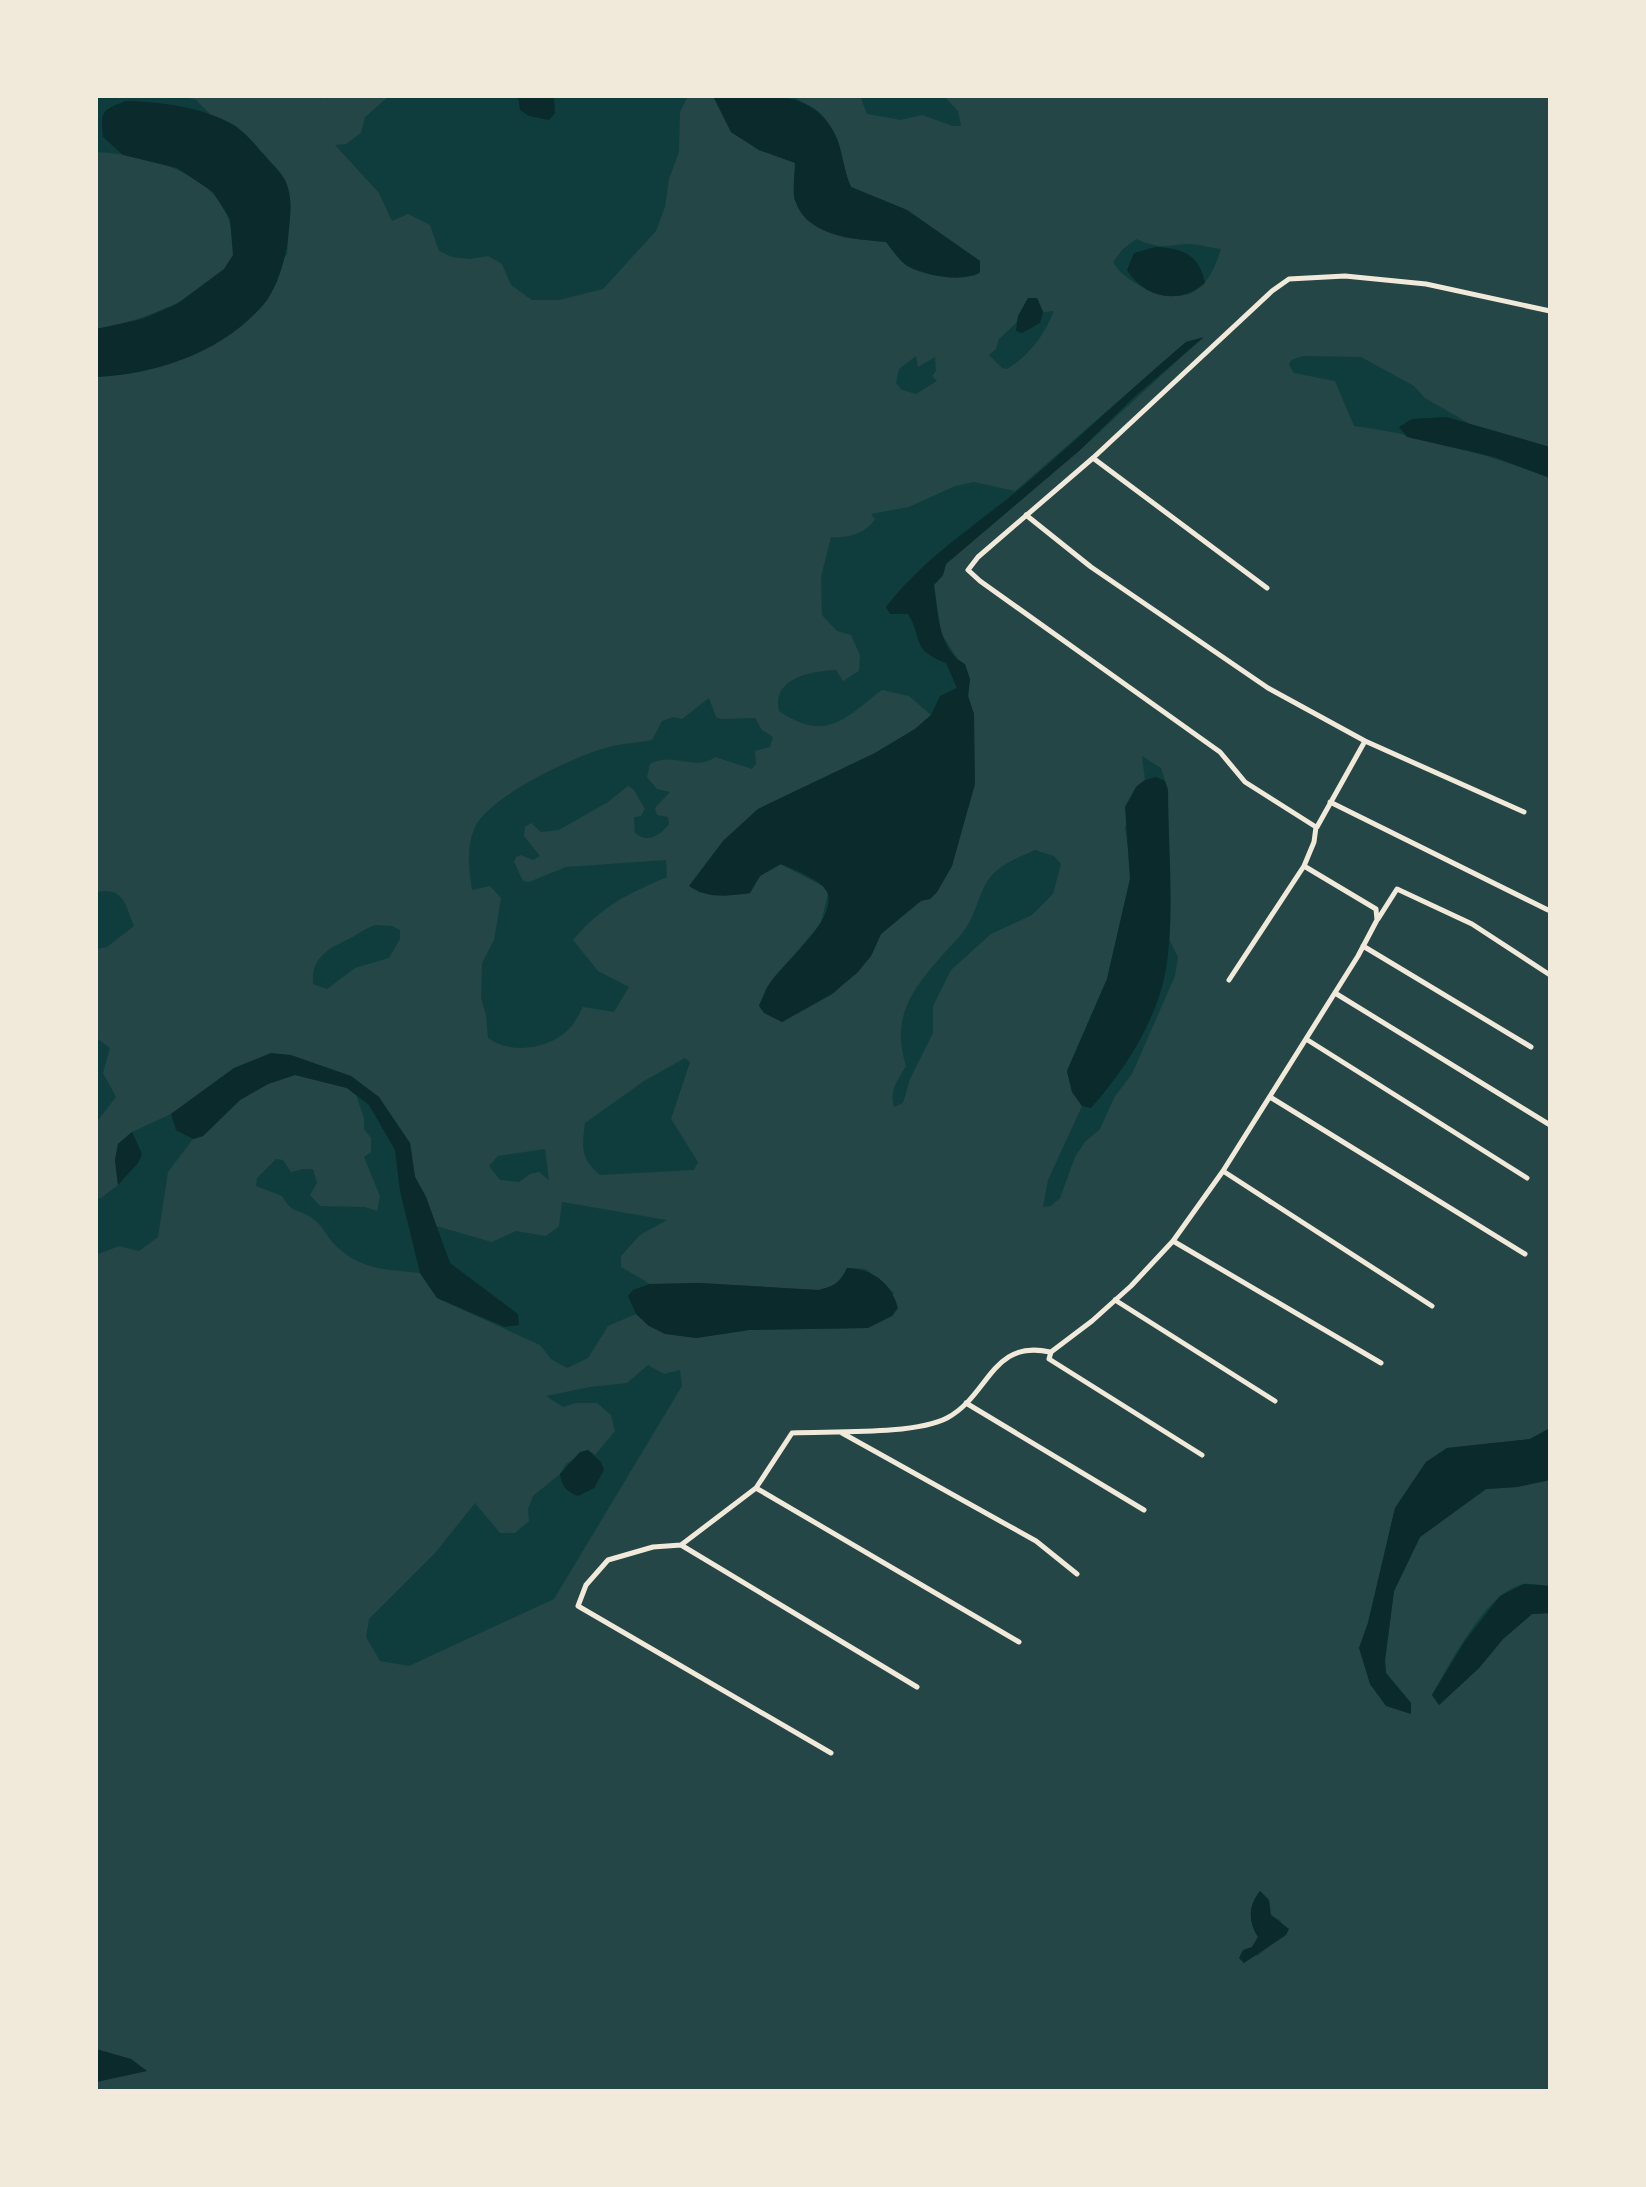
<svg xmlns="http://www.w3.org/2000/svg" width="1646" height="2187" font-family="'DejaVu Sans',sans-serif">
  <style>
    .green { fill: #244646; fill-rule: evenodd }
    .water { fill: #0a2a2b }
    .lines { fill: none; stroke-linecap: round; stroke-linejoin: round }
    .minor { stroke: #f1e9da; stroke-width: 5 }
  </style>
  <rect width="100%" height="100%" fill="#0f3d3e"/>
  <!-- green -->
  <path class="green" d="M181,96H321L320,100L322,96H389L365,117L361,133L346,144L335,145L379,193L392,221L408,214L430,225L439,251L452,257L470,259L488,256L502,264L511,285L532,300H559L603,289L656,231L665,207L669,179L679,152L680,112L688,96H713L731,132L759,150L795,162L794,199L827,232L846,238L887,242L907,266L974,276L980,273V261L907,210L851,187C840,163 840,134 821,114C814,106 802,103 794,96H860L867,114L901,120L922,115L953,126H961L958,111L944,96H1550V447L1470,424L1425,398L1414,386L1361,357L1303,356L1291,360L1289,365L1294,373L1335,381L1354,426C1421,435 1487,454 1550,478V1428L1530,1439L1447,1448L1426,1462L1395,1508L1368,1623L1359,1648L1411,1703L1386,1673L1385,1660L1394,1591L1420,1537L1486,1489L1517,1487L1550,1480V1586C1542,1586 1532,1583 1524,1584C1487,1590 1450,1664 1432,1695L1439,1705L1479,1668L1503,1639L1532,1614L1550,1613V2091H96V2082L146,2071L131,2059L96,2049V1255L119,1246L139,1251L158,1237L168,1172L193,1139L203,1136L240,1100L268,1084L295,1075L347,1088L356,1095L364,1118V1129L371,1138V1152L364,1157L380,1196L377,1211L365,1207L320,1206L310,1195L317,1183L313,1169H303L291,1172L283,1160L276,1159L257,1178L256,1186L282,1196C293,1215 298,1208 312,1218C322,1224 328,1239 337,1247C364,1271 386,1269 420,1273L437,1298L540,1345L551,1359L567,1368L588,1358L608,1326L636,1314L649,1326L696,1338L749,1330L868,1328L894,1293L866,1269L847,1268C840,1283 833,1287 818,1290L699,1283L650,1284L621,1267V1256L640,1235L667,1220L562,1202L559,1226L546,1236L516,1231L492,1242L436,1226L426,1197L415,1177L410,1143L351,1076L234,1068L171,1114L132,1132L118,1144L115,1160L118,1185L101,1198H96V1123L116,1097L103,1073L110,1048L96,1038V949L107,947L134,926C125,904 124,887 96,892V377L105,376L287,255L291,204L285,180L235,126L211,115L196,100ZM1136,239C1160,249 1163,246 1188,244C1198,244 1211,248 1221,249C1216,265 1210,281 1195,291C1172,306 1125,284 1113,262L1122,250ZM1028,298H1037L1043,312L1054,311C1044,335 1030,355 1007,369L1002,368L989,355L996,349L999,339L1016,323ZM1202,338L1080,450L946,564L943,575L934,585L941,633L970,679L968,696L974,714L952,866L937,892L930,899L921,900L881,934L871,956L833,994L782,1022L759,1005L768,986L821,923L828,894L823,886L780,864L760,876L749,893L724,896L698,892L723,841L758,809L875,753L915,729L931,715L909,696L882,690C844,719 826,743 779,711C771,678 812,671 836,670L843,681L859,671L860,655L851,635L837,631L822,615L821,577L831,537C846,539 867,533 875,519L871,514L909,507L955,486L974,482L1015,491L1186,342ZM916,356L918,367L935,357L936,371L932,376L937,381L916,394L902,390L896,383L899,369ZM709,698L716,717L722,719L755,718L762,730L773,737L770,747L755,751L756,764L752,769L715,757C696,772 672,751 650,764L647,777L657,789L670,792L655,808L657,815L668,817L669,824C661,835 648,844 635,833L634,817L641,816L645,809L634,790L628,786L608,802L559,830L541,832L531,823L525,827L524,836L540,856L533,860L521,855L516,857L514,862L523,881L529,882L566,867L666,860L667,877C626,895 603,905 573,940L598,971L629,987L614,1012L583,1007C579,1014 575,1023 569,1029C550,1049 510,1055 488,1038L486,1015L481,998L482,963L494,940L501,898L490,886L472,890C469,869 466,849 474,829C487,797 576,755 609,747C623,743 638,743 652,740L662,721L673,717L682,719ZM1142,756L1161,768L1168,790L1169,939L1178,957L1175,976L1132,1074L1115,1096L1100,1129L1085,1142L1075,1157L1060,1198L1051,1206L1043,1207L1048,1180L1082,1106L1072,1092L1067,1071L1107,979L1130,879V859L1125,828L1136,787L1145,780ZM1035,850L1054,856L1061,864L1053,894L1032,915L991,934L951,970L933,1006V1033L910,1079L903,1103L894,1107C889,1090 898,1080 906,1066C890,1015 914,987 947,950C954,942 962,935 967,926C976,912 979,894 988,880C999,864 1018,858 1035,850ZM376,925L392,926L400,930V939L389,958L355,968L327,989L313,984C311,959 327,949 347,940C357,935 365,928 376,925ZM685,1058L690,1062L671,1119L698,1162L694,1170L600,1175C580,1158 582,1148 585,1123L644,1081ZM545,1149L549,1180L539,1172L530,1174L519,1182L500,1180L489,1166L498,1156ZM648,1365L664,1374L680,1370L682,1386L554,1599L409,1666L380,1661L366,1637L369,1619L435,1553L475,1503L500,1533H515L529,1521L528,1509L533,1496L560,1474L566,1464L588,1450L595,1455L615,1431L611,1415L597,1403H576L563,1407L546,1396L590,1387L627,1383ZM1260,1891L1269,1900L1270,1915L1281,1921L1271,1945L1257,1956L1243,1951L1252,1947L1258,1937C1248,1922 1249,1906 1260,1891Z
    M96,152C148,155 222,172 232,232C233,239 235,250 233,256C220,293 132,325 96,329Z"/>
  <!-- water -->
  <path class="water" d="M518,96H554L555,113L549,120L529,116L520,110Z
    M713,96C757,96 811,86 835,134C843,150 843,170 851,187L907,210L980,261V272C963,283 927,276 909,267C900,262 893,251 886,242C856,239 806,237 795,200C792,190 795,174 795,163L759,150L731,132Z
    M126,101C161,102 202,107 232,124C246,132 257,147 267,158C273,165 282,173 286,182C293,199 290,218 288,236C287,255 277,289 264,304C223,352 158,374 96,377V329L142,319L177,304L224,269L233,255L230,219L213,192L177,168L123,155L103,137C100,111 102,110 126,101Z
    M1155,247C1182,248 1199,254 1205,283C1179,305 1145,299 1127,270L1134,253Z
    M1028,298H1037L1043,312L1040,323L1022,333L1016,331L1018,316Z
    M1204,337L1133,398L1080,450L946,564L943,575L934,585C938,612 938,650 965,664L970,679L968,696L974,714L975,784L952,866L937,892L930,899L921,901L881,934L871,956L857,973L833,993L782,1022L764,1013L759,1006C763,998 765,989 770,983C785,961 835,922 828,894C825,881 792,869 781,864L760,876L750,893C729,896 707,899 689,886L723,841L758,809L875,753L915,729L931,715L940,696L957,688L946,663C910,649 924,640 908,614H890L886,607C925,556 981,522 1029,481C1082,435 1133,387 1186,342Z
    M1446,417L1550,447V478L1494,457L1407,437L1399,427L1412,419Z
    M1156,777L1165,781L1168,790C1168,846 1175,914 1166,969C1157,1020 1125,1070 1091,1108L1082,1106L1072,1092L1067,1071L1107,979L1130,879L1125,807L1136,787L1145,780Z
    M271,1053L291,1055L351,1076L379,1097L410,1143L415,1177L426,1197L450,1263L518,1314L519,1325L505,1327L437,1298L420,1273L400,1191L395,1150L369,1105L347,1088L295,1075L268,1084L240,1100L203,1136L193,1139L176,1130L171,1114L234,1068Z
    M132,1132L142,1154L138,1163L118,1185L115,1160L118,1144Z
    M847,1268C872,1269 891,1282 898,1308L892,1316L868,1328L749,1330L696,1338L665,1334L649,1326L636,1314L628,1296L633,1290L650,1284L699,1283L818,1290C833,1287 840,1283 847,1268Z
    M1550,1428V1480L1517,1487L1486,1489L1420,1537L1394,1591L1385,1660L1386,1673L1411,1703V1714L1386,1706L1370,1684L1359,1648L1368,1623L1395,1508L1426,1462L1447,1448L1530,1439Z
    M588,1450L601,1462L604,1470L594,1488L578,1496C566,1491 562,1487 560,1474L580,1452Z
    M1524,1584L1550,1586V1613L1532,1614L1503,1639L1479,1668L1439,1705L1432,1695L1465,1641L1500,1596Z
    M1260,1891L1269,1900L1271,1915L1289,1929L1286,1935L1244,1963L1239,1958L1243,1950L1252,1947L1258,1937C1248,1921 1248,1906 1260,1891Z
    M96,2049L131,2059L147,2071L96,2082Z"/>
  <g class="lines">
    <!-- minor -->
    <path class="minor" d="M1093,458L1267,588
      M1026,515L1091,567L1268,688L1365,741L1524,812
      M1330,802L1548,910
      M1317,827L1365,741
      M1378,919L1397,889L1472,924L1550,975
      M1363,946L1531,1047
      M1229,980L1304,866
      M1335,993L1550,1125
      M1306,1039L1527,1178
      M1270,1097L1525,1254
      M1223,1171L1432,1306
      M1173,1241L1381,1363
      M1115,1300L1275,1401
      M966,1403L1144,1510
      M842,1433L1036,1541L1077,1574
      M1202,1455L1049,1359L1051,1352L1092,1321L1131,1286L1173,1241L1223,1171L1358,956L1377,920L1376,909L1304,866L1314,842L1316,827L1245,782L1220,752L980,581L968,570L978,557L1093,458L1272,291L1289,279L1345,276L1426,284L1550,311
      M756,1488L1019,1642
      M681,1545L917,1687
      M831,1753L578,1606L586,1585L608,1560L653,1547L681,1545L756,1488L792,1433C831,1431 915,1435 947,1418C990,1395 991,1339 1050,1352"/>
  </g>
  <!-- border -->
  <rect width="1646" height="2187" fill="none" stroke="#f1e9da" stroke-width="196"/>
</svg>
